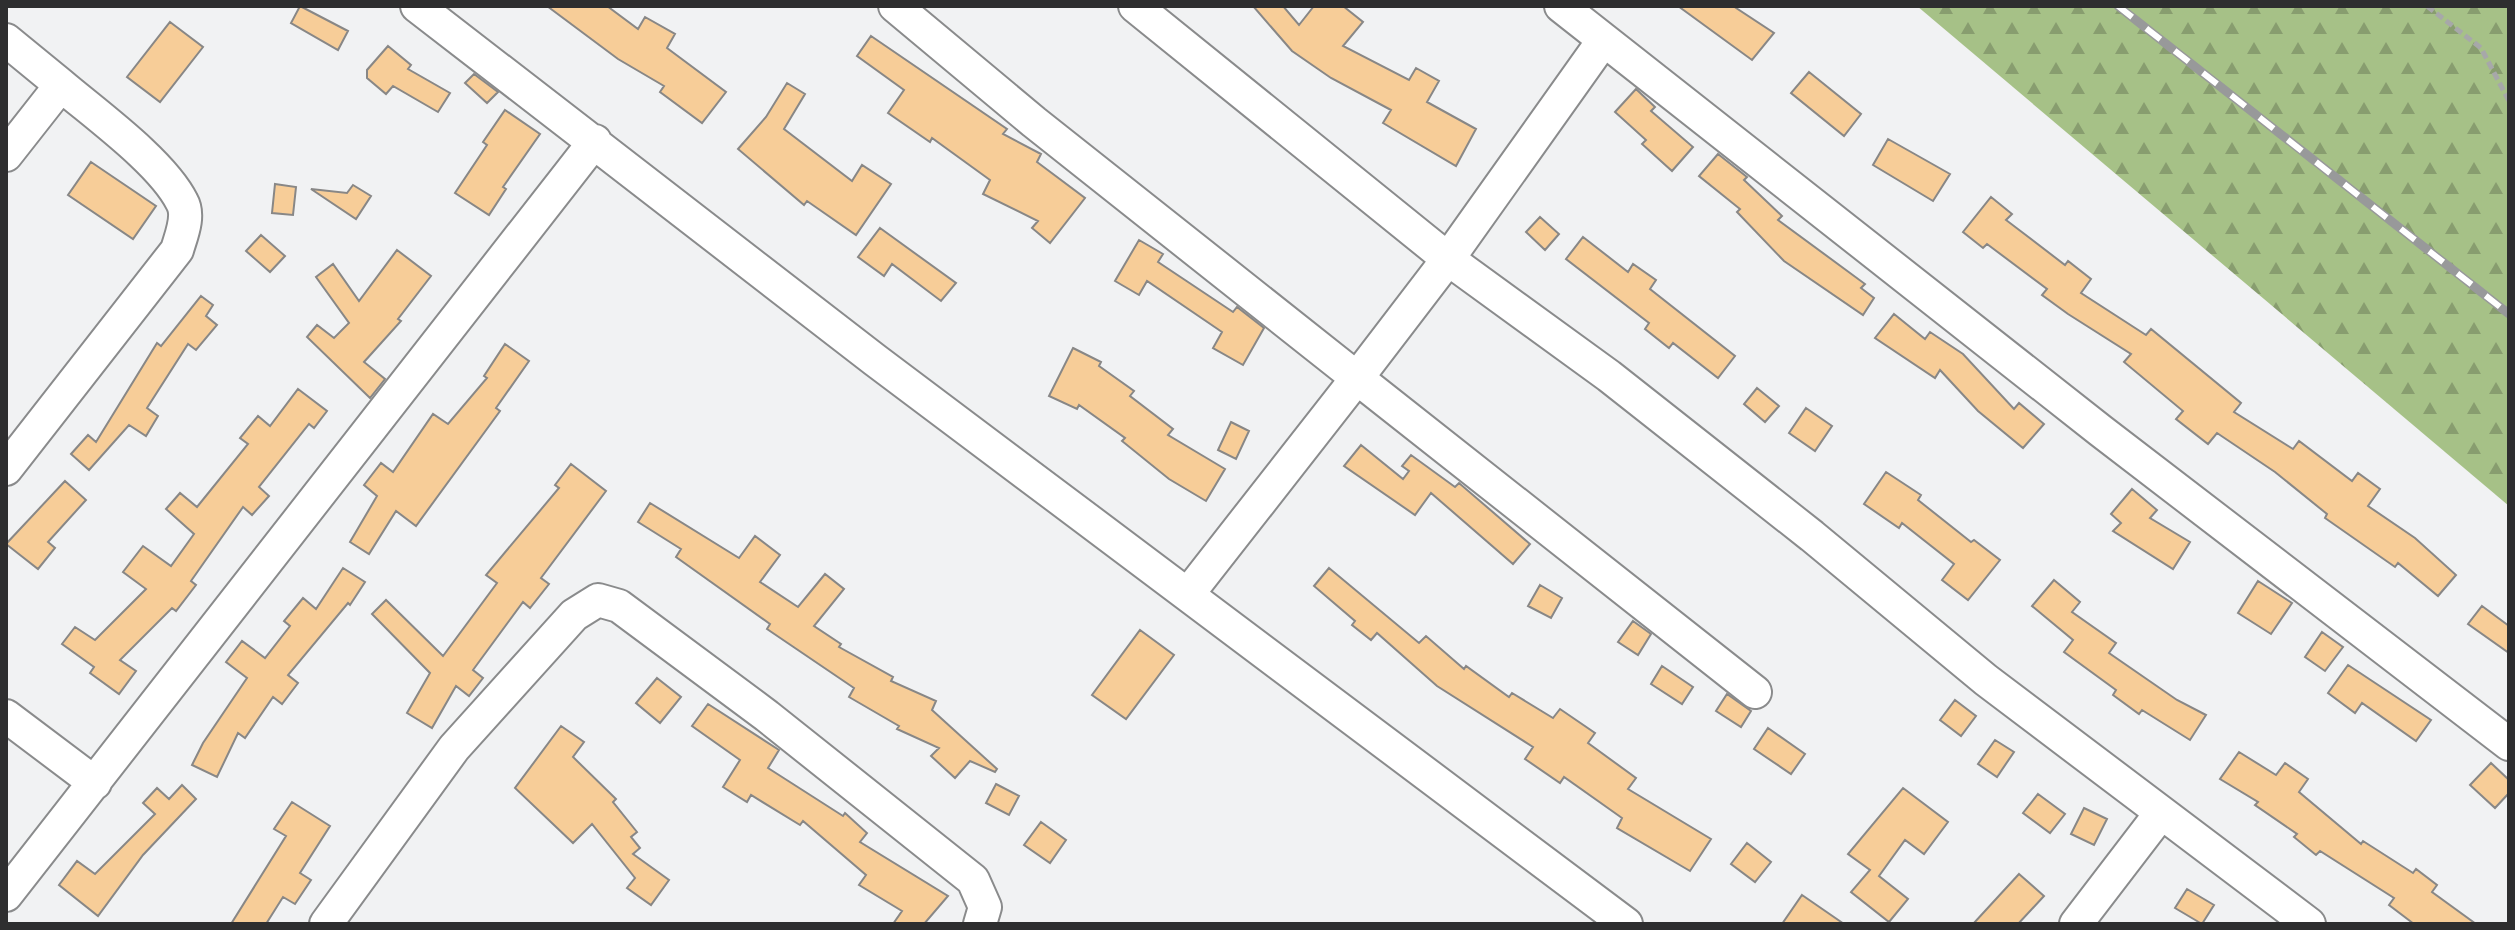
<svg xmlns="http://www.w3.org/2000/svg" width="2515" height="930" font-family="'DejaVu Sans',sans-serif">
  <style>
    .forest { fill: url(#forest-firs) }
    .building { fill: #f7cd98; stroke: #888786; stroke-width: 2 }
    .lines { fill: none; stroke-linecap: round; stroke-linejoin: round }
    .street-casing { stroke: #8a8b8c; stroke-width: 36 }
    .path { stroke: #a7a8a9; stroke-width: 5; stroke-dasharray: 8 4; stroke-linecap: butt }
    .street { stroke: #fff; stroke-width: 32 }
    .rail-casing { stroke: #98999a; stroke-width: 9 }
    .rail { stroke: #fff; stroke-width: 6; stroke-dasharray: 18; stroke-linecap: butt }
  </style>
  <defs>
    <pattern id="forest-firs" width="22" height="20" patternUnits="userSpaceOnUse" patternTransform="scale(2)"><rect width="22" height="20" fill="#a6c187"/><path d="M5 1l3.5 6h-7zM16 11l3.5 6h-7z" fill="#889d6f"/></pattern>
  </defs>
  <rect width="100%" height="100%" fill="#f1f2f3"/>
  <!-- forest -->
  <path class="forest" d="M1917,6H2509V506Z"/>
  <!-- building -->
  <path class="building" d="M300,6L348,31L338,50L291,23Z
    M547,6H607L638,29L645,17L675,34L667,48L726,92L702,123L660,92L664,86L618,59Z
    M1253,6H1283L1299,25L1314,6H1343L1363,22L1343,46L1409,80L1416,68L1439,81L1427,102L1476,129L1456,166L1383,123L1391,110L1331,78L1292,51Z
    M1678,6H1733L1774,33L1752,60Z
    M170,22L203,47L160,102L127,77Z
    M871,36L1007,129L1003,134L1041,154L1037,162L1085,198L1050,243L1032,228L1038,221L983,194L990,180L932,138L930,142L888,113L904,90L857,56Z
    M388,46L411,65L408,69L450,93L438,112L393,86L386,94L367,78V70Z
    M1809,72L1861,114L1844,136L1791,93Z
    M474,74L498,92L487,103L465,83Z
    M787,83L805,94L784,129L852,181L862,165L891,184L856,235L807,201L804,205L738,149L766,117Z
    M1636,89L1655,107L1651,111L1693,147L1672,171L1642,144L1646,140L1615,112Z
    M505,110L540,134L503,187L506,189L489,215L455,193L487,145L483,142Z
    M1888,139L1950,174L1933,201L1873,165Z
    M1718,154L1747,177L1744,180L1782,216L1778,220L1865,284L1861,288L1874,298L1863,315L1784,261L1737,212L1740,209L1699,176Z
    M91,162L156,206L133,239L68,195Z
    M275,184L296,187L293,215L272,213Z
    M353,185L371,196L356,219L311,189L347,193Z
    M1991,197L2012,214L2006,220L2065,265L2068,261L2091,279L2081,293L2146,335L2151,329L2241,403L2234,412L2293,449L2299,441L2352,481L2358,473L2380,489L2368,506L2415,538L2456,575L2438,596L2398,563L2395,567L2325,518L2327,514L2275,472L2217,433L2208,444L2176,419L2183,411L2124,362L2131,354L2068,314L2042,295L2047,289L1987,244L1983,248L1963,232Z
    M1540,217L1559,234L1545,250L1526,232Z
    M880,228L956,283L941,301L892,264L884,276L858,257Z
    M261,235L285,256L270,272L246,251Z
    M1583,237L1628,272L1633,264L1656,280L1650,289L1735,356L1718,378L1673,343L1669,348L1645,329L1649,323L1566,259Z
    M1139,240L1163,254L1158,262L1233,312L1237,307L1264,328L1243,365L1213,348L1222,332L1147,281L1139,295L1115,281Z
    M397,250L431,276L398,319L401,321L364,362L385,379L370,398L307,337L317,325L334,338L349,323L316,277L333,264L359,301Z
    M201,296L213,305L206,316L217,325L196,350L188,344L147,408L158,416L146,436L129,425L89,470L71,454L88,435L96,442L157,343L161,346Z
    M1894,314L1925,339L1930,332L1963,354L2014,409L2019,403L2044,424L2023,448L1978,411L1940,370L1935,378L1875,338Z
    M505,344L529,361L496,408L500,411L416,526L396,511L369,554L350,542L377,496L364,485L381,463L393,472L433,414L448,424L487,378L484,376Z
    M1073,348L1101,362L1099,366L1134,391L1130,396L1173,429L1168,435L1225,469L1206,501L1169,479L1122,441L1125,438L1079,405L1077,409L1049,396Z
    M1757,388L1779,406L1765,422L1744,404Z
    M298,389L327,411L314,428L309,424L259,487L269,496L252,515L243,507L191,581L196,585L176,611L172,608L120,660L136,671L119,694L90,673L94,667L62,644L75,627L95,640L146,589L123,572L143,546L171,566L194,534L166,509L180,493L197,507L248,444L240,438L258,416L270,426Z
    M1806,408L1832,426L1815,451L1789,433Z
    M1231,422L1249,431L1236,459L1218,450Z
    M1361,445L1403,479L1409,471L1402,466L1411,455L1455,487L1459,483L1530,544L1513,564L1431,493L1415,515L1344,466Z
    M571,464L606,491L541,578L549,584L530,608L523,602L473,670L483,678L469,696L456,686L432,728L407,713L430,673L372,614L386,600L443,656L497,583L486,575L559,488L555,485Z
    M1886,472L1921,495L1918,500L1971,542L1974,540L2000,560L1968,600L1942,580L1954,564L1902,523L1899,528L1864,504Z
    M65,481L86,500L48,542L55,548L38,569L6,544Z
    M2132,489L2157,510L2150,518L2190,542L2173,569L2113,531L2121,523L2111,514Z
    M650,503L739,558L755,536L780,555L760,582L798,607L825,574L844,589L814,626L841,644L839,647L893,677L891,681L936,701L932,710L997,769L995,772L970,761L955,778L931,756L939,748L897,729L899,726L849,697L854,688L767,629L770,624L676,557L681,549L638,522Z
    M343,568L365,582L350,605L348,603L288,675L298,683L282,704L273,697L245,738L238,733L217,777L192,765L203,743L247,678L226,662L242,641L265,658L290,626L284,621L303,598L316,609Z
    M1329,568L1419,643L1426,636L1464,669L1466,666L1509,697L1512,693L1553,718L1560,709L1595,733L1588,743L1636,778L1628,789L1711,839L1690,871L1617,828L1622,818L1564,777L1560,783L1525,759L1533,747L1437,686L1377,633L1371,640L1352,625L1355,621L1314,586Z
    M2054,580L2080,602L2072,612L2116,643L2109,653L2177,700L2206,715L2190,740L2142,710L2139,714L2113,695L2116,690L2064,652L2073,640L2032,606Z
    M2258,581L2292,603L2271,634L2238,613Z
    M1540,585L1562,598L1551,618L1528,606Z
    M2482,606L2509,626V653L2468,624Z
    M1633,621L1651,634L1638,655L1618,642Z
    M1140,630L1174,655L1126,719L1092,695Z
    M2322,632L2343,647L2325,671L2305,657Z
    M2348,665L2431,720L2416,741L2362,703L2355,713L2328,693Z
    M1662,666L1693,687L1682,704L1651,684Z
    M657,678L681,697L660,723L636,703Z
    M1727,694L1751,711L1741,727L1716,711Z
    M1955,700L1976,716L1961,736L1940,720Z
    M708,704L779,750L768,768L843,816L845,813L867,833L860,842L948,896L924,924H893L902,911L859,885L866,875L803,821L800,825L751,795L747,802L723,787L740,760L692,726Z
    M561,726L584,742L573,757L616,799L613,802L637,832L631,837L640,848L633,854L669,880L651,905L627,888L635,878L592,824L573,843L515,788Z
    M1768,728L1805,754L1791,774L1754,749Z
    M1995,740L2014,752L1997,777L1978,764Z
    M2239,752L2276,775L2285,763L2308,779L2299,792L2361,844L2363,841L2413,873L2416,869L2437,885L2432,892L2476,924H2414L2389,905L2394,898L2320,851L2316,855L2294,837L2297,834L2255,805L2258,802L2220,779Z
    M2491,763L2509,780V793L2495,808L2470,785Z
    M996,784L1019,796L1009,815L986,803Z
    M182,785L196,799L143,855L98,916L59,885L77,861L95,874L155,814L143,803L157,788L169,799Z
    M1903,788L1948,822L1924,854L1905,840L1879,876L1908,899L1889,922L1851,892L1870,870L1848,854Z
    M2038,794L2065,814L2050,833L2023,813Z
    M292,802L330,826L300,873L311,880L295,904L283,897L266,924H231L286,836L274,829Z
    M2084,808L2107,819L2094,845L2071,834Z
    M1041,822L1066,840L1050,863L1024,845Z
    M1747,843L1771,862L1755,882L1731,864Z
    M2019,874L2044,896L2018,924H1973Z
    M2187,889L2214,905L2202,924L2175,908Z
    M1802,895L1844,924H1782Z"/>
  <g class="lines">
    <defs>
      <path id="street" d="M417,6L875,360L1626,924
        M895,6L1034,122L1357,378L1188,594
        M1135,6L1448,259L1609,376L1812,536L1986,680L2309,924
        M1561,6L2101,431L2509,744
        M6,40L61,85L6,155
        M1603,41L1448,259L1357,378L1755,692
        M6,469L177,250C181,236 190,216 182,202C162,162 95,114 61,85
        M6,716L95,783
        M6,895L595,141
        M326,924L454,748L574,615L598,600L619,606L767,716L973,880L985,907L980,924
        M2076,924L2161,813"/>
    </defs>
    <!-- street casing -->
    <use href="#street" class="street-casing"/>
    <!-- path -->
    <path class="path" d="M2427,6L2481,48L2509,101"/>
    <!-- street -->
    <use href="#street" class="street"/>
    <defs>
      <path id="rail" d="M2118,6L2509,314"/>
    </defs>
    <!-- rail casing -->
    <use href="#rail" class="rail-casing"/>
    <!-- rail -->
    <use href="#rail" class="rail"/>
  </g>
  <!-- border -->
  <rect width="2515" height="930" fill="none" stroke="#2e2e2f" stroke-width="16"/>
</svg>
